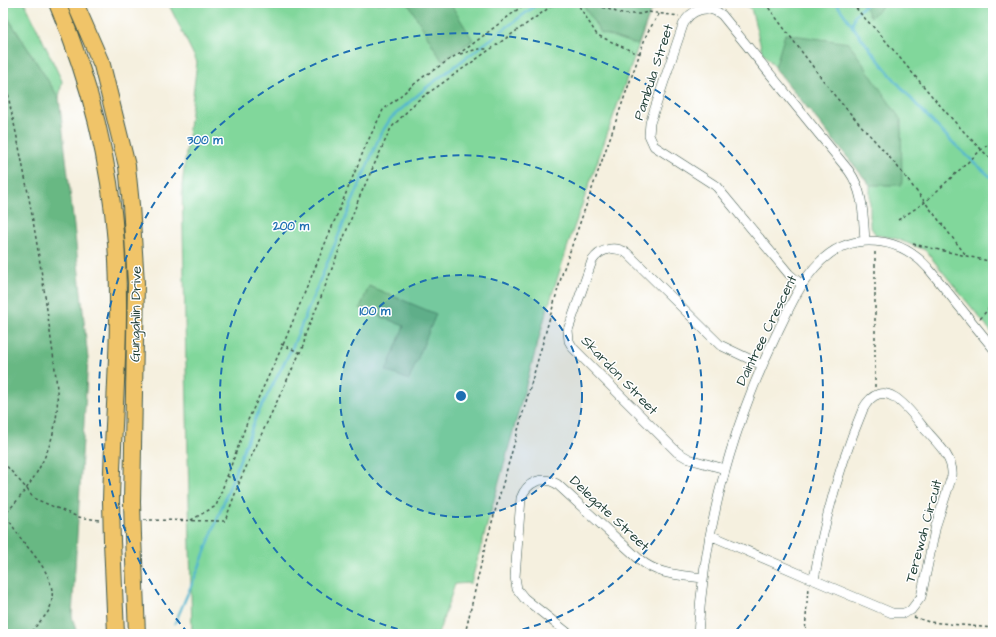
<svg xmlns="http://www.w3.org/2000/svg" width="996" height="637" font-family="'Architects Daughter',sans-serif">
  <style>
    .green { fill: #81d79b; stroke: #508a68 }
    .forest { fill: #68b883; stroke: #447a5c }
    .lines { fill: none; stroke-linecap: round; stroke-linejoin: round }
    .stream { stroke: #52b6d0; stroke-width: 2.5 }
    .minor-casing { stroke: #3f584e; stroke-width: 10 }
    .motorway-casing { stroke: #3f584e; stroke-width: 18 }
    .path { stroke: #3f584e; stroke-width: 1.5; stroke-dasharray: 3 3; stroke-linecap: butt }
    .minor { stroke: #fff; stroke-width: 9 }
    .motorway { stroke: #f0c469; stroke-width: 16 }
    .motorway-bridge-casing { stroke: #3f584e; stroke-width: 18; stroke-linecap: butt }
    .motorway-bridge { stroke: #f0c469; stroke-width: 16 }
    .ring { fill: none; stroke: #1f6fb2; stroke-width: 2; stroke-dasharray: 7 5 }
    .labels { text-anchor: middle; stroke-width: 3; stroke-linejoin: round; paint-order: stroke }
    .street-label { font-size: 14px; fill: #1f3d34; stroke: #fff }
    .centre { fill: #1f6fb2; stroke: #fff; stroke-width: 2 }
    .ring-label { font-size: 12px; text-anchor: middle; font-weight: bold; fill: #1f6fb2; stroke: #fff; stroke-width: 3; stroke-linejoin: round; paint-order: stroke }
  </style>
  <rect width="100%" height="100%" fill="#fff"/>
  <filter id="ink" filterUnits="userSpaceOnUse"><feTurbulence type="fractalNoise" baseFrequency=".025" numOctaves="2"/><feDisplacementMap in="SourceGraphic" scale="8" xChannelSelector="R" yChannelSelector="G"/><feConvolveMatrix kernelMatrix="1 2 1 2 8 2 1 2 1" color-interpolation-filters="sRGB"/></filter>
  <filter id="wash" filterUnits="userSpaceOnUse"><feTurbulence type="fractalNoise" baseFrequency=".012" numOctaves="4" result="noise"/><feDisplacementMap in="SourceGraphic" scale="16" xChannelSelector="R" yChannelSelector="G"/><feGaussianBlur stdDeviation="0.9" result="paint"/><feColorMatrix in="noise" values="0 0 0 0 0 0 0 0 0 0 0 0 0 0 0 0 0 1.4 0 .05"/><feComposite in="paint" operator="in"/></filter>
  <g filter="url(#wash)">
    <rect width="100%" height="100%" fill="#f5f0df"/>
    <!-- green -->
    <path class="green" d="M3,3H25L62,81L59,98L3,10Z
      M168,3H661L650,13L571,236L544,320L471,583L455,584L438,634H192L182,186L197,62Z
      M741,3H993V334L925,250L894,238L876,235L870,226V185L762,51L751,8Z"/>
    <!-- forest -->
    <path class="forest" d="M408,3H450L473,40L442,61Z
      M582,3H661L650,13L638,45L601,33Z
      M862,3H886L871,17Z
      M3,10L59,98L75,235L88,359L72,616L77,634H3Z
      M785,34L849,43L901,120L902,185H870L775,68Z
      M369,286L436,314L409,380L386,371L404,326L360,308Z"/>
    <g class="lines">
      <!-- stream -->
      <path class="stream" d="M836,3C881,68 933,128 993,179
        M852,27L855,15L867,3
        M175,623L198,570L256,417L292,348L380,135L391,118L427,87L539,3"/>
    </g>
  </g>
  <g filter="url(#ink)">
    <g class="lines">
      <defs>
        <path id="minor" d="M802,285L789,274L716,186L654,146L649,135L650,123L683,25C690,9 708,4 722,15L849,171C864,192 863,216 865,241
          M725,469L689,459L677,452L573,348L569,341L568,330L592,261C600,249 614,245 627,253L720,345L762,365
          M710,535L814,580C824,520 840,464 863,409C883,373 909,409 923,427C935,441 954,457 952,476L936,525L921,597L911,610L904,613H892L814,580
          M569,634L524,598L517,589L515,577L521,498C527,482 542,475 557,484L639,559C657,575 680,575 703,578
          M698,634C704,529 732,426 778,331C797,292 818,241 869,241C893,241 912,250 928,268L993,348"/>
        <path id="motorway" d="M57,3C89,79 110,161 116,243C122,329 113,415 111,501
          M75,3L102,65L127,166L131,205L136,283L132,502
          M133,536L137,634
          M112,541L116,634"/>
      </defs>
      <!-- minor casing -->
      <use href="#minor" class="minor-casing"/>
      <!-- motorway casing -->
      <use href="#motorway" class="motorway-casing"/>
      <!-- path -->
      <path class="path" d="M568,3L579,6L597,35L636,53H640
        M591,3L622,14H640L648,12L679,16
        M765,3L835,96L897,166L965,254
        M853,3C861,17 875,27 885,40C919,81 954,124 993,161
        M460,54L478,49H488
        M3,59C8,74 7,94 11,110C27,181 39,252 49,324C52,349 59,387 57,411C53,452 32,486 5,514
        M898,220L924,203L981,150L993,141
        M913,244L993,262
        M980,319L993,303
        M281,344L303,354
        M875,387V249
        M3,462L27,489L33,498L78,517L99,520
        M227,476L239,482
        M3,512C10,520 15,531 22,540C37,559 61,583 49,610C48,614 34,627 30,634
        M144,520L225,521L241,478L304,344L305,335L318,305L359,198L391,128L417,101L556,3
        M191,520L216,506L248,420L283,345L366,145L383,110L423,77L470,46L526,3
        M914,617L929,622L993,628
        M465,634L485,547L563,271L647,33L659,14
        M805,634L808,586"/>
      <!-- minor -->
      <use href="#minor" class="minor"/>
      <!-- motorway -->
      <use href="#motorway" class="motorway"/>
      <defs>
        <path id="motorway-bridge" d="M111,501L112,541
          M132,502L133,536"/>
      </defs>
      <!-- motorway-bridge casing -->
      <use href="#motorway-bridge" class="motorway-bridge-casing"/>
      <!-- motorway-bridge -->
      <use href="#motorway-bridge" class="motorway-bridge"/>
    </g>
  </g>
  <!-- distance rings -->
  <circle cx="461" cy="396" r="121" fill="#1f6fb2" fill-opacity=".12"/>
  <g class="ring">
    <circle cx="461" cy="396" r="121"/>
    <path d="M421 634A241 241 0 1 1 501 634"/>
    <path d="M188 633A362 362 0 1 1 734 633"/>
  </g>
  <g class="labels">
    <!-- street labels -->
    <g class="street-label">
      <text transform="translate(653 72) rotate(-72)" y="5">Pambula Street</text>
      <text transform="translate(135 314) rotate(-89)" y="5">Gungahlin Drive</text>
      <text transform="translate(766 330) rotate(-64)" y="5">Daintree Crescent</text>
      <text transform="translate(620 375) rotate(46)" y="5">Skardon Street</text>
      <text transform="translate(610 513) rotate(43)" y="5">Delegate Street</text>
      <text transform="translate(923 531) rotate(-75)" y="5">Terewah Circuit</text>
    </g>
  </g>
  <circle cx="461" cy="396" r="6" class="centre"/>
  <g class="ring-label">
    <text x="205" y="144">300 m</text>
    <text x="291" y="230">200 m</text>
    <text x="375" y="315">100 m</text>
  </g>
  <!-- margin -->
  <rect width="996" height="637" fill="none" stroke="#fff" stroke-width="16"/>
</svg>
